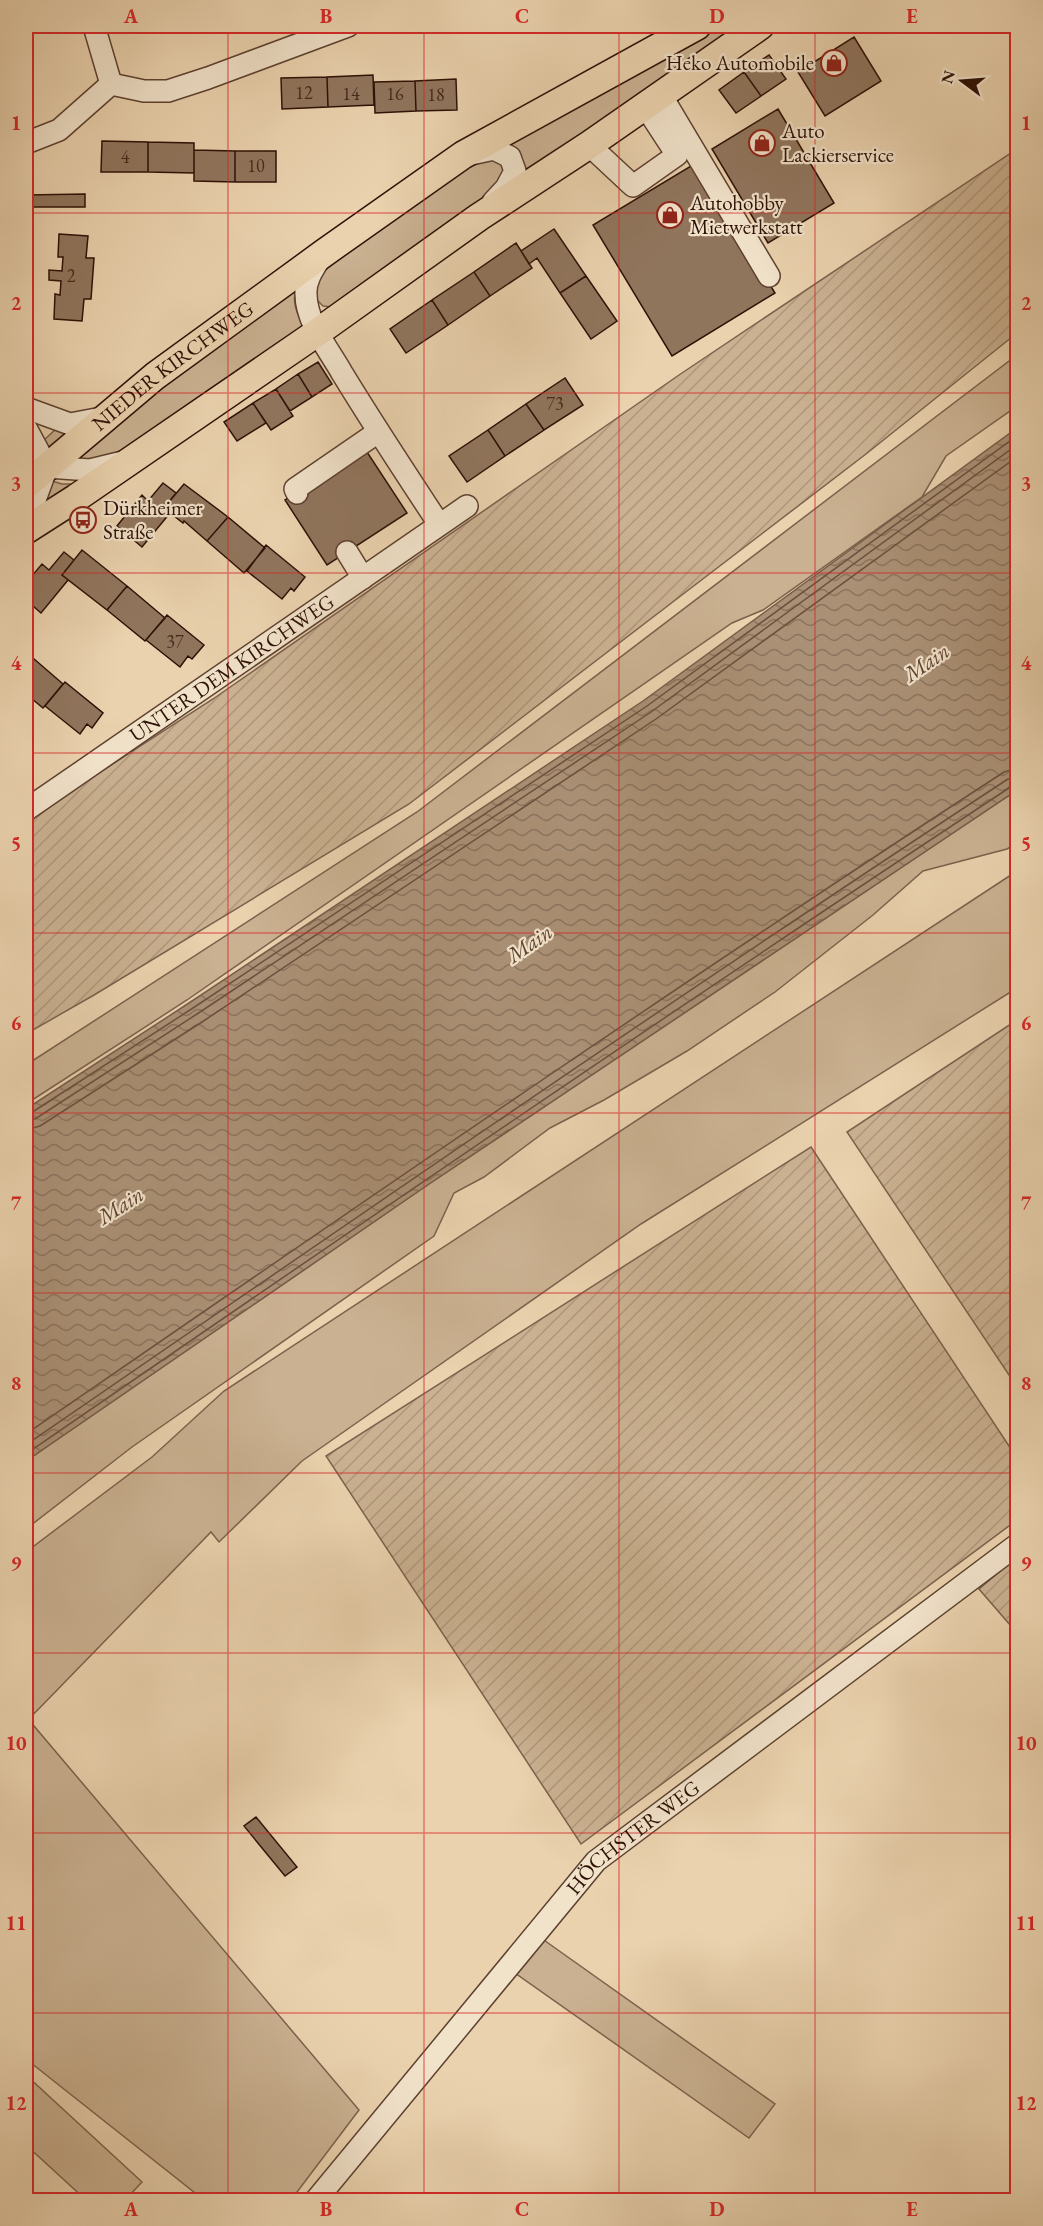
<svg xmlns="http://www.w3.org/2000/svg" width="1043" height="2226" font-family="'EB Garamond',serif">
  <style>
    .green { fill: #cab191; stroke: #7c614c; stroke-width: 1.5 }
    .garden { fill: url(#garden-furrows); stroke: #7c614c; stroke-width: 1.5 }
    .water { fill: url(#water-waves); stroke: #785d49; stroke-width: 1.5 }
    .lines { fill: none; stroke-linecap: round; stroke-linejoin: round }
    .shore { stroke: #6c503e; stroke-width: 1.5 }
    .building { fill: #90755d; stroke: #2e1106; stroke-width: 1.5 }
    .minor-casing { stroke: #5d4130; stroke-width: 24 }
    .major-casing { stroke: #2e1106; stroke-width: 30 }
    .minor { stroke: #f1e2ca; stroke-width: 21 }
    .major { stroke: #ead2ae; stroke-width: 27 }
    .grid { fill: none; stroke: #d62828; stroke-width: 1.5; stroke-opacity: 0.55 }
    .labels { text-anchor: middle; stroke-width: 4.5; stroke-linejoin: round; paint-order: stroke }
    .number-label { font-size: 18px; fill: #462a1c }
    .poi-label { font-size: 21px; fill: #2e1106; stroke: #f1e2ca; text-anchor: start }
    .street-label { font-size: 21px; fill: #2e1106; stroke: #f1e2ca }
    .water-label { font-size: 22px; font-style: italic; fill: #604432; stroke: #f1e2ca }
    .neatline { fill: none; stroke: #d62828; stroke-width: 2 }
    .grid-label { font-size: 20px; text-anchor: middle; font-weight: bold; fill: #d62828 }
  </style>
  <defs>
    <pattern id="garden-furrows" width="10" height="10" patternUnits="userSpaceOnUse" patternTransform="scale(1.5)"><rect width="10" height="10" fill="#cab191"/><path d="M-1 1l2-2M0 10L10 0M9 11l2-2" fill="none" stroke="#ae977c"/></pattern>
    <pattern id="water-waves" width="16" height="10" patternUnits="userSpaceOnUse" patternTransform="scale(1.5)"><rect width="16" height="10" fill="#aa9075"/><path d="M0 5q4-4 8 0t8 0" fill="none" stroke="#8b745e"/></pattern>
  </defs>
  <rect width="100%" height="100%" fill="#ead2ae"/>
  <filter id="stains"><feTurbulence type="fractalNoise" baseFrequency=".00333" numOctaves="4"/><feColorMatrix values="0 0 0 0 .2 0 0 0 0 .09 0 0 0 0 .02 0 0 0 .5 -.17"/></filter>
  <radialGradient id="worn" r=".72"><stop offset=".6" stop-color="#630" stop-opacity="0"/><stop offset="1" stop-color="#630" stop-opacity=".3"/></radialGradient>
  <!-- green -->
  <path class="green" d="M717,26H745L516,186L501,146Z
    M489,155L508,170L489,197L331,307L323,306L316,299L315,283L319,274L465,161Z
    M297,284C291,302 296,314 307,328L120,459L68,465L129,409Z
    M1017,355V406L946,456L922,497L763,610L732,623L187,1000L26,1104V1065L417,812Z
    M57,428L73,431L52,451L46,450L43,441Z
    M52,481L62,484H73L35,515Z
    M1017,790V843L1007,849L923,871L873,915L775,992L687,1051L604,1100L550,1128L484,1177L454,1193L434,1236L132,1447L26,1529V1461L429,1184Z
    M1017,871V988L641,1224L302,1461L219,1542L211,1532L26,1722V1552L152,1457L224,1391Z
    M34,1726L359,2110L291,2200H204L26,2059V1734Z
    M541,1938L775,2104L749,2138L515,1973Z
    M26,2075L142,2182L125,2200H86L26,2145Z"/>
  <!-- garden -->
  <path class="garden" d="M1017,149V333L866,454L409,804L94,995L26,1034V820L213,699L679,375Z
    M1017,1020V1387L847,1132Z
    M811,1147L1017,1458V1520L581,1844L326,1456Z
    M1017,1557V1633L979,1589Z"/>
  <!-- water -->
  <path class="water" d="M1017,428V790L429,1184L26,1461V1109L189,1003L643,701Z"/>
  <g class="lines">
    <!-- shore -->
    <path class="shore" d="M26,1114L31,1113L193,1008L647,706L1018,435
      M26,1121L35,1119L197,1014L651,712L1018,444
      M26,1130L40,1126L202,1022L656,719L1018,456
      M26,1434C350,1211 674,987 1004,772L1018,768
      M26,1445C351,1221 677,996 1008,779L1018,777
      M26,1454C353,1229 680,1005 1012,786L1018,785"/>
  </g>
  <!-- building -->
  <path class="building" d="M456,26H502V28L457,32Z
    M823,26H840L828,33Z
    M854,37L881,81L825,116L798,72Z
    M769,55L786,79L761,96L744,72Z
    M744,72L761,96L736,113L719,90Z
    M373,75L374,105L328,107L327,77Z
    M327,77L328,107L282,109L281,78Z
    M456,79L457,110L416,111L415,81Z
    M415,81L416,111L375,113L374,82Z
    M778,109L834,203L768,243L712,149Z
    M102,141L148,142V172H101Z
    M148,142L194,143V173L148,172Z
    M194,150L235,151V182L194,181Z
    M235,151H276V182H235Z
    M696,163L775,293L672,356L593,225Z
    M85,194V207H26V195Z
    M554,229L586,276L560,293L537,258L529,264L521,251Z
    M59,234L88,236L86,258H94L91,299H84L82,321L54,319L55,294L60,295L61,281L49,280V270L62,271L63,257H58Z
    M516,243L532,268L490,296L474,272Z
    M474,272L490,296L448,325L432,300Z
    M586,276L617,321L591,339L560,293Z
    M432,300L448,325L406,353L390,329Z
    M318,362L332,384L312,397L298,374Z
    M298,374L312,397L290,411L276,389Z
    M565,378L583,405L544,430L526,404Z
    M276,389L293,416L271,430L253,403Z
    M253,403L266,423L237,441L224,422Z
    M526,404L544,430L505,456L488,430Z
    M488,430L505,456L467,482L449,456Z
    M365,449L407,513L327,565L285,500Z
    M163,483L176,493L164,508L170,513L142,547L117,526L142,495L148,501Z
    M184,484L228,517L207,541L184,521L183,523L164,508Z
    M228,517L265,548L244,573L207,541Z
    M266,545L305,577L294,591L291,588L282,599L247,571Z
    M82,550L127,586L107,610L62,575Z
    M64,552L74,560L62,575L68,580L41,613L26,600V583L42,564L49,570Z
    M127,586L165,618L145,641L107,610Z
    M167,615L204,645L192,659L188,656L180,667L146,640Z
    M26,652L63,684L43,708L26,694Z
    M65,682L103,713L92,728L87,724L80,734L45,706Z
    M256,1817L297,1867L285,1876L244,1826Z"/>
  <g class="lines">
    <defs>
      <g id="minor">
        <path d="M94,26L111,84"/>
        <path d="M111,84L144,91H168L208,78L348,26"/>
        <path d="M661,95L769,276"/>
        <path d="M26,143L59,130L111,84"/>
        <path d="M589,145L633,186L677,155L645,106"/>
        <path d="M471,154L494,149L510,157L515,171L506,188L493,202"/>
        <path d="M321,257C314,268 305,280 306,294C306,322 329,350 342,373C373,424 406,474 439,524"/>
        <path d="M26,408L70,424L107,417"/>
        <path d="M26,428L47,467L35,500L26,516"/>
        <path d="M26,455L47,467L90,470L123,462"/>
        <path d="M297,493L295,489L378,432"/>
        <path d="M347,552L363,578"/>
        <path id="s1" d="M26,810L467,506"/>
        <path id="s2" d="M316,2200L596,1861L1018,1544"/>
      </g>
      <g id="major">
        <path id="s3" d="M26,485L155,376L324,253L463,155L697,26"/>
        <path d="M26,530L76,498L318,332L479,217L589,145L760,26"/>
      </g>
    </defs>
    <!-- minor casing -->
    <use href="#minor" class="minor-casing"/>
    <!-- major casing -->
    <use href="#major" class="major-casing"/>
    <!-- minor -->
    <use href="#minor" class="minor"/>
    <!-- major -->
    <use href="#major" class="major"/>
  </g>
  <!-- grid -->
  <path class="grid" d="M228,26V2200M424,26V2200M619,26V2200M815,26V2200M26,213H1018M26,393H1018M26,573H1018M26,753H1018M26,933H1018M26,1113H1018M26,1293H1018M26,1473H1018M26,1653H1018M26,1833H1018M26,2013H1018"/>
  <!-- icons -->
  <defs>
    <symbol id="shop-ring" viewBox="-11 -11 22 22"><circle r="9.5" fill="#f1e2ca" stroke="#8f2418" stroke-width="1.5"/><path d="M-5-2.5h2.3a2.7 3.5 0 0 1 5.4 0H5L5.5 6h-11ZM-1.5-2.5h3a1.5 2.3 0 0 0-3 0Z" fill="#8f2418"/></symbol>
    <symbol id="bus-ring" viewBox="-11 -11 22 22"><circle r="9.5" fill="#f1e2ca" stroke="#8f2418" stroke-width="1.5"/><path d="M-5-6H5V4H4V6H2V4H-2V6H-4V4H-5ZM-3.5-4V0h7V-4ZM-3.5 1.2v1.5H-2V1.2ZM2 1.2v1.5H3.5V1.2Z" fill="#8f2418"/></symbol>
  </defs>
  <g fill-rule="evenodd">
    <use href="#shop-ring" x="819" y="48" width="30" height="30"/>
    <use href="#shop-ring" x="747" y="128" width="30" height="30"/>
    <use href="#shop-ring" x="655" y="200" width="30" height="30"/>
    <use href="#bus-ring" x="68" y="505" width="30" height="30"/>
  </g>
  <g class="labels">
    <!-- number labels -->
    <g class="number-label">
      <text x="304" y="99">12</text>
      <text x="351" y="100">14</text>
      <text x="395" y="100">16</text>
      <text x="436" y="101">18</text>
      <text x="125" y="163">4</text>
      <text x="256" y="172">10</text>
      <text x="71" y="282">2</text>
      <text x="555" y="410">73</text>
      <text x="175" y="648">37</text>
    </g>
    <!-- poi labels -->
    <g class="poi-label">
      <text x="814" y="70" text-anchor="end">Heko Automobile</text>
      <text x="782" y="138">Auto<tspan x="782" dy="24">Lackierservice</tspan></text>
      <text x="690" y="210">Autohobby<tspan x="690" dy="24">Mietwerkstatt</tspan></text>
      <text x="103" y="515">Dürkheimer<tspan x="103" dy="24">Straße</tspan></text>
    </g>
    <!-- street labels -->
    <g class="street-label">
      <text dy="7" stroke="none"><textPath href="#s3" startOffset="189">NIEDER KIRCHWEG</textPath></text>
      <text dy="7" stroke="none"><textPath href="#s1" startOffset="250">UNTER DEM KIRCHWEG</textPath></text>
      <text dy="7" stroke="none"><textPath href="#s2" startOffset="483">HÖCHSTER WEG</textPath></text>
    </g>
    <!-- water labels -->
    <g class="water-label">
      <text transform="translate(926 662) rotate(-35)" y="8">Main</text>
      <text transform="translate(529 943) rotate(-35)" y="8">Main</text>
      <text transform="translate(120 1205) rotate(-33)" y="8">Main</text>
    </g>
  </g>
  <!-- margin -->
  <rect width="1043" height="2226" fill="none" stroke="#ead2ae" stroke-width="66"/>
  <!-- north arrow -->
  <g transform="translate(962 81) rotate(286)" stroke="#f1e2ca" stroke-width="4.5" paint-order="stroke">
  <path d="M0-4.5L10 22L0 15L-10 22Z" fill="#2e1106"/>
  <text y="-9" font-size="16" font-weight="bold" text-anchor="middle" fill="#2e1106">N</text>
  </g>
  <rect x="33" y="33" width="977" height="2160" class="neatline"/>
  <g class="grid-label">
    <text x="131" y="23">A</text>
    <text x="326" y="23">B</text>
    <text x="522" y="23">C</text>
    <text x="717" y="23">D</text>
    <text x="912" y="23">E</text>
    <text x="16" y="130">1</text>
    <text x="1026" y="130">1</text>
    <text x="16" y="310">2</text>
    <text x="1026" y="310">2</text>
    <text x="16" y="490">3</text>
    <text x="1026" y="490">3</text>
    <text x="16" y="670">4</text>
    <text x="1026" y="670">4</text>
    <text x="16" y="850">5</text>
    <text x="1026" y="850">5</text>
    <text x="16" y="1030">6</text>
    <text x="1026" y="1030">6</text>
    <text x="16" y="1210">7</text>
    <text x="1026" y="1210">7</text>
    <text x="16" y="1390">8</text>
    <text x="1026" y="1390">8</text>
    <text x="16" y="1570">9</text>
    <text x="1026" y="1570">9</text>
    <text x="16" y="1750">10</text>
    <text x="1026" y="1750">10</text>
    <text x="16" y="1930">11</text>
    <text x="1026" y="1930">11</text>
    <text x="16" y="2110">12</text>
    <text x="1026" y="2110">12</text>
    <text x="131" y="2216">A</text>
    <text x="326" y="2216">B</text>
    <text x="522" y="2216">C</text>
    <text x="717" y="2216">D</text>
    <text x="912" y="2216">E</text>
  </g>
  <rect width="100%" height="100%" filter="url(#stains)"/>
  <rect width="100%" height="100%" fill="url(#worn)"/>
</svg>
